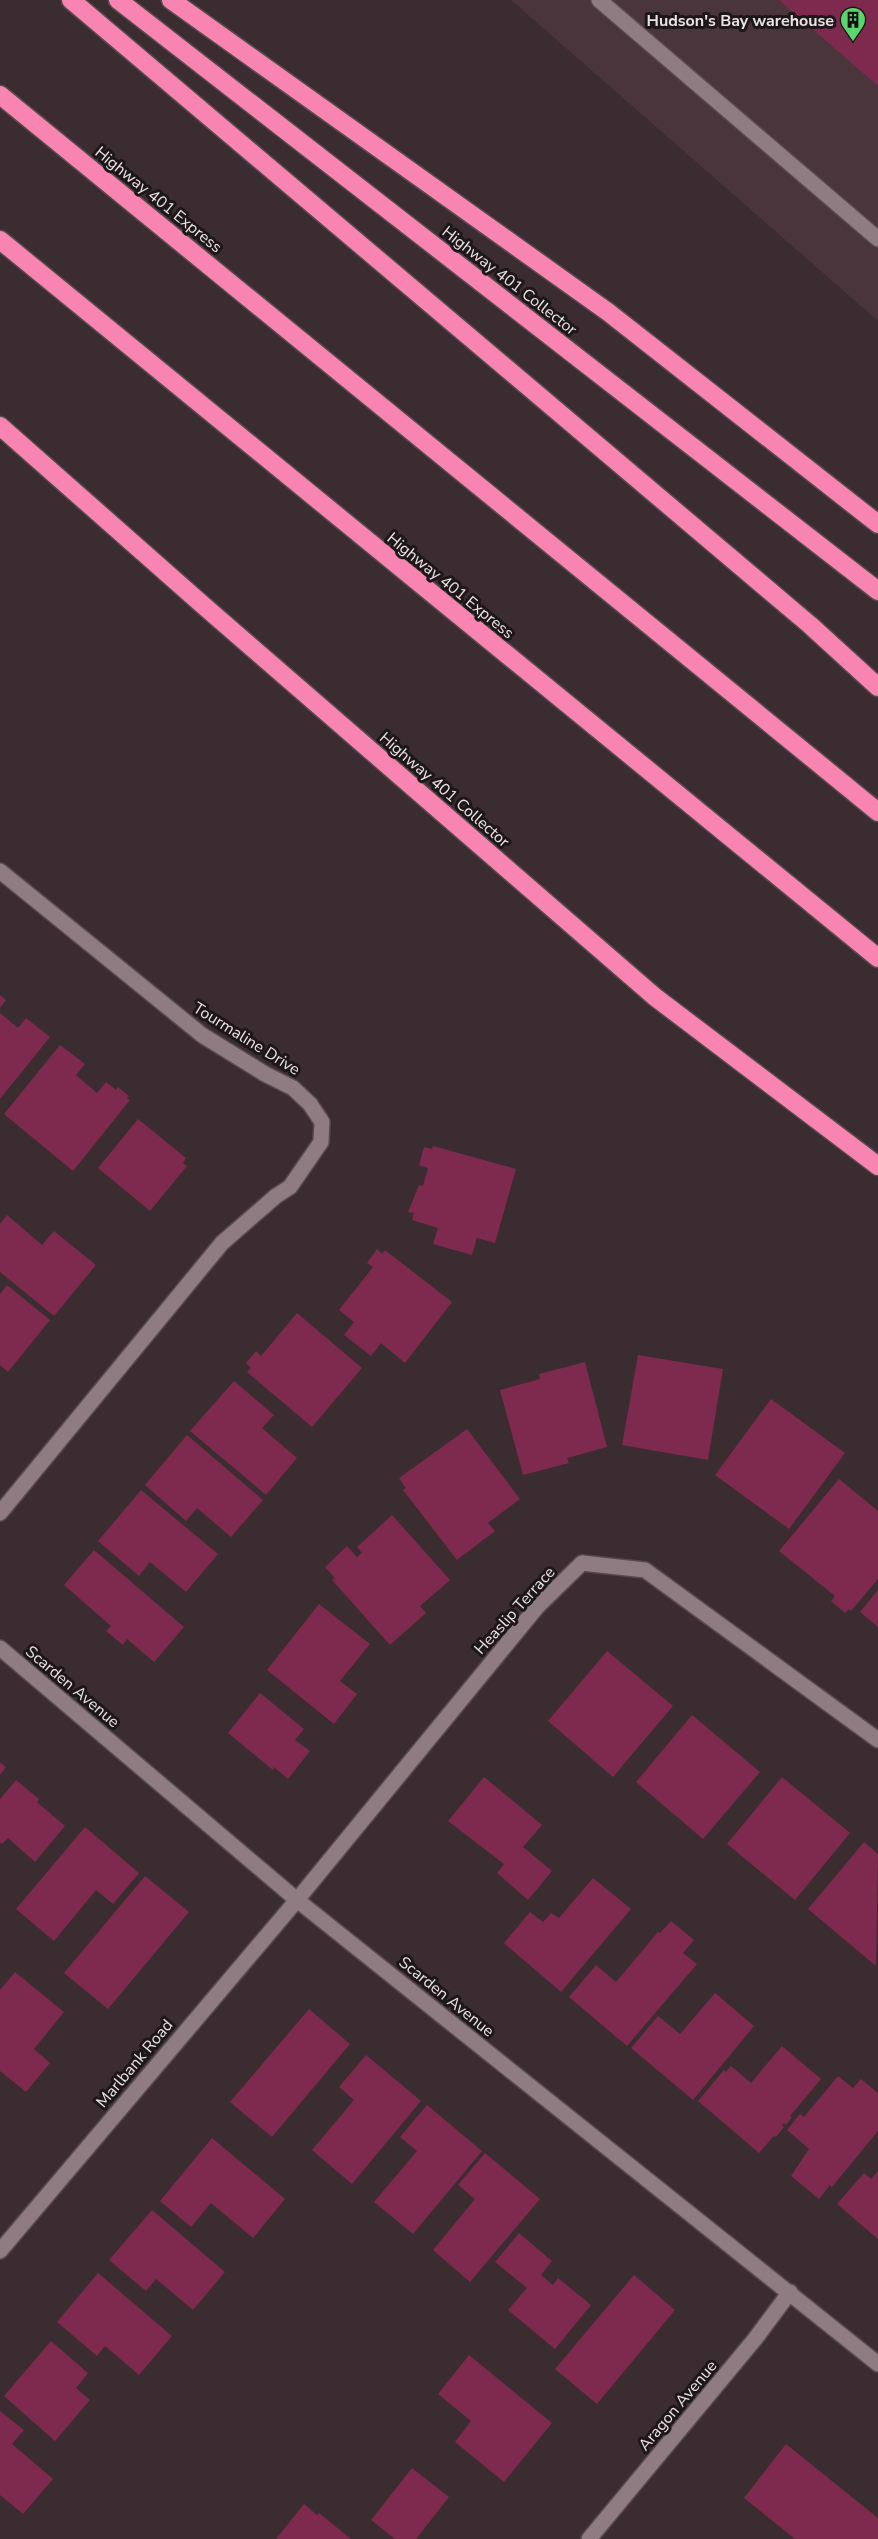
<svg xmlns="http://www.w3.org/2000/svg" width="878" height="2539" font-family="'Nunito Sans',sans-serif">
  <style>
    .built { fill: #49353b }
    .building { fill: #7d2a4e }
    .lines { fill: none; stroke-linecap: round; stroke-linejoin: round }
    .minor-casing { stroke: #574a4e; stroke-width: 18 }
    .highway-casing { stroke: #574a4e; stroke-width: 21 }
    .minor { stroke: #8e7c82; stroke-width: 15 }
    .highway { stroke: #f884b1; stroke-width: 18 }
    .labels { text-anchor: middle; stroke-width: 6; stroke-linejoin: round; paint-order: stroke }
    .poi-label { font-size: 16px; font-weight: bold; fill: #ece2e5; stroke: #1e1719; text-anchor: end }
    .street-label { font-size: 16px; fill: #ece2e5; stroke: #1e1719 }
  </style>
  <rect width="100%" height="100%" fill="#3b2c31"/>
  <!-- built -->
  <path class="built" d="M511,0H878V321Z"/>
  <!-- building -->
  <path class="building" d="M779,0H878V86Z
    M0,995L6,1000L0,1008Z
    M0,1013L18,1028L26,1018L50,1037L0,1099Z
    M60,1045L85,1064L76,1075L97,1093L106,1082L116,1090L118,1087L129,1096L127,1098L130,1100L73,1171L4,1114Z
    M138,1119L186,1158L183,1163L187,1166L150,1211L98,1168Z
    M433,1146L516,1169L495,1243L477,1238L472,1255L433,1244L438,1228L412,1220L414,1213L408,1212L419,1185L423,1186L428,1168L419,1165L424,1147L432,1149Z
    M7,1215L42,1245L54,1231L96,1265L54,1316L0,1272V1224Z
    M377,1249L382,1254L385,1250L452,1302L405,1363L381,1343L371,1356L344,1335L354,1322L339,1310L373,1267L367,1263Z
    M7,1285L50,1320L8,1372L0,1365V1294Z
    M297,1313L362,1368L312,1427L247,1372L251,1368L246,1363L256,1351L261,1356Z
    M638,1355L723,1369L708,1460L622,1445Z
    M585,1362L607,1447L567,1458L569,1463L523,1475L500,1390L540,1379L539,1374Z
    M234,1381L274,1415L262,1428L297,1458L266,1495L190,1431Z
    M771,1399L845,1453L789,1529L715,1475Z
    M467,1429L520,1499L488,1523L495,1531L457,1560L403,1490L406,1488L399,1478Z
    M187,1435L263,1500L231,1537L197,1508L186,1521L145,1485Z
    M839,1479L878,1511V1579L851,1611L849,1609L845,1613L831,1601L835,1596L779,1551Z
    M141,1490L218,1554L186,1592L150,1562L139,1576L98,1541Z
    M392,1515L450,1580L420,1606L426,1613L390,1645L332,1580L335,1578L325,1567L347,1546L357,1557L362,1553L357,1547Z
    M94,1550L184,1627L154,1662L127,1639L123,1645L106,1631L111,1626L64,1585Z
    M878,1590V1627L860,1612Z
    M319,1604L370,1644L340,1681L357,1694L334,1724L267,1670Z
    M607,1651L673,1706L613,1777L548,1721Z
    M260,1693L304,1729L295,1740L310,1751L288,1779L274,1767L273,1770L228,1733Z
    M692,1715L760,1772L703,1839L636,1782Z
    M0,1762L6,1767L0,1775Z
    M484,1777L542,1825L523,1847L552,1871L528,1900L497,1873L504,1864L448,1821Z
    M782,1777L850,1833L795,1900L727,1844Z
    M16,1780L39,1799L37,1802L65,1826L35,1862L8,1838L2,1844L0,1843V1799Z
    M85,1827L139,1873L113,1904L96,1890L54,1941L16,1909Z
    M864,1842L878,1854L876,1966L808,1909Z
    M145,1876L189,1912L108,2009L64,1973Z
    M593,1878L631,1909L561,1992L504,1943L530,1912L543,1922L551,1913L559,1918Z
    M671,1921L694,1940L683,1953L697,1964L627,2046L569,1997L596,1965L616,1982L658,1932L660,1933Z
    M15,1972L64,2012L34,2049L50,2063L26,2092L0,2071V1990Z
    M715,1993L754,2026L693,2100L631,2048L658,2016L680,2034Z
    M309,2009L350,2044L272,2137L230,2102Z
    M782,2046L821,2079L790,2116L792,2117L786,2125L784,2123L782,2125L784,2127L776,2137L774,2136L759,2153L698,2101L724,2070L726,2072L731,2066L751,2083Z
    M366,2055L421,2101L352,2184L312,2150L354,2100L339,2087Z
    M838,2076L853,2088L861,2079L878,2093V2131L832,2187L830,2185L819,2199L791,2176L809,2149L787,2130L800,2114L804,2117Z
    M427,2105L482,2151L413,2234L374,2202L417,2151L400,2137Z
    M212,2138L285,2199L253,2238L211,2203L191,2227L160,2201Z
    M485,2153L540,2199L470,2282L433,2250L475,2199L458,2185Z
    M878,2171V2239L837,2204L864,2173L871,2179Z
    M152,2210L225,2272L193,2310L156,2279L146,2291L109,2260Z
    M519,2233L552,2261L541,2275L553,2285L558,2278L591,2305L555,2349L508,2310L527,2288L495,2262Z
    M98,2273L172,2336L139,2375L105,2346L97,2356L57,2322Z
    M634,2275L675,2310L597,2404L555,2369Z
    M51,2341L88,2373L76,2388L90,2400L55,2441L4,2396Z
    M469,2355L552,2423L504,2482L455,2442L471,2421L438,2394Z
    M0,2411L24,2430L12,2444L53,2479L23,2514L0,2495Z
    M786,2444L878,2518V2539H795L744,2498Z
    M412,2468L449,2497L416,2539H395L371,2520Z
    M304,2504L317,2515L319,2513L351,2539H276Z"/>
  <g class="lines">
    <defs>
      <path id="minor" d="M599,0L878,239
        M0,871L202,1035L265,1074L293,1088L310,1104L322,1122L321,1142L290,1187L276,1196L222,1243L0,1513
        M0,1648L297,1900L878,2364
        M0,2251L297,1900L537,1607L582,1563L645,1570L878,1740
        M589,2539L755,2339L790,2292"/>
      <path id="highway" d="M71,0L810,625L878,687
        M118,0L878,591
        M171,0L608,312L878,524
        M0,95L878,812
        M0,240L878,958
        M0,426L204,606L655,997L878,1166"/>
    </defs>
    <!-- minor casing -->
    <use href="#minor" class="minor-casing"/>
    <!-- highway casing -->
    <use href="#highway" class="highway-casing"/>
    <!-- minor -->
    <use href="#minor" class="minor"/>
    <!-- highway -->
    <use href="#highway" class="highway"/>
  </g>
  <!-- icons -->
  <defs>
    <symbol id="building-pin" viewBox="-11 -11 22 30"><path d="M0 17L-7.5 6A9.5 9.5 0 1 1 7.5 6Z" fill="#5bd56e" stroke="#1e1719"/><path d="M-4-6H4V6H1V3H-1V6H-4ZM-2.5-4.3h1.7v1.8h-1.7ZM.8-4.3h1.7v1.8H.8ZM-2.5-1h1.7V.8h-1.7ZM.8-1h1.7V.8H.8Z" fill="#111"/></symbol>
  </defs>
  <g fill-rule="evenodd">
    <use href="#building-pin" x="838" y="5" width="30" height="40"/>
  </g>
  <g class="labels">
    <!-- poi labels -->
    <g class="poi-label">
      <text x="834" y="26">Hudson's Bay warehouse</text>
    </g>
    <!-- street labels -->
    <g class="street-label">
      <text transform="translate(159 199) rotate(39)" y="6">Highway 401 Express</text>
      <text transform="translate(510 280) rotate(38)" y="6">Highway 401 Collector</text>
      <text transform="translate(451 585) rotate(39)" y="6">Highway 401 Express</text>
      <text transform="translate(445 789) rotate(41)" y="6">Highway 401 Collector</text>
      <text transform="translate(247 1038) rotate(32)" y="6">Tourmaline Drive</text>
      <text transform="translate(514 1610) rotate(-48)" y="6">Heaslip Terrace</text>
      <text transform="translate(73 1686) rotate(40)" y="6">Scarden Avenue</text>
      <text transform="translate(447 1996) rotate(39)" y="6">Scarden Avenue</text>
      <text transform="translate(134 2063) rotate(-50)" y="6">Marlbank Road</text>
      <text transform="translate(677 2405) rotate(-50)" y="6">Aragon Avenue</text>
    </g>
  </g>
</svg>
